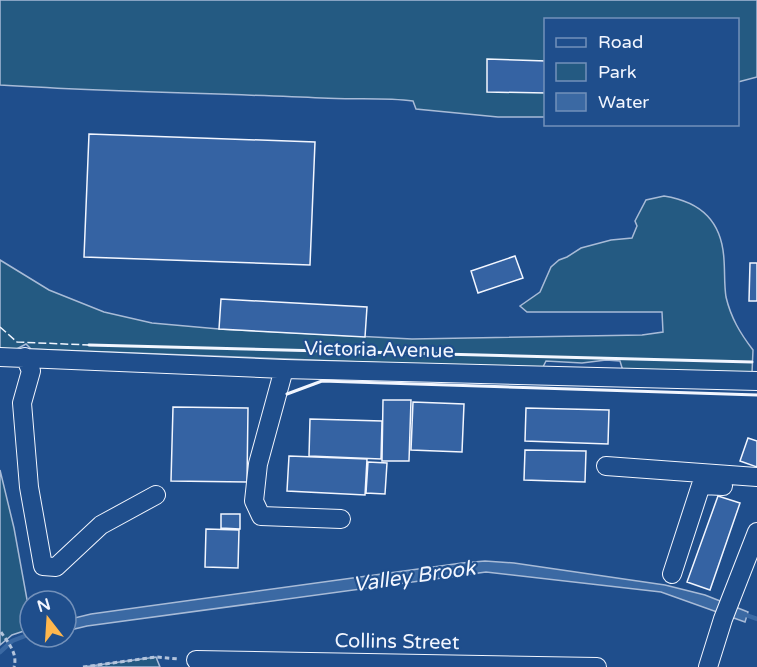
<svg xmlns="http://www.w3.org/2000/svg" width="757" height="667" font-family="'Varela Round',sans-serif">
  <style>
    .green { fill: #245a82; stroke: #a8bbd7; stroke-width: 1.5 }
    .water { fill: #3b69a3; stroke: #a8bbd7; stroke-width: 1.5 }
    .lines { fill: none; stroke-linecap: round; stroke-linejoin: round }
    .stream { stroke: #3b69a3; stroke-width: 4.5 }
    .building { fill: #3563a3; stroke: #f2f6ff; stroke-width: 1.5 }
    .minor-casing { stroke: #f2f6ff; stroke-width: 20 }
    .path { stroke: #b3c4dc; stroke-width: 3; stroke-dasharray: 4.5 3; stroke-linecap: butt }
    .minor { stroke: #1f4e8c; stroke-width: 18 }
    .fence { stroke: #f2f6ff; stroke-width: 1.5; stroke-dasharray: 8 3; stroke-linecap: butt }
    .wall { stroke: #f2f6ff; stroke-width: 3 }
    .labels { text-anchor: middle; stroke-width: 4.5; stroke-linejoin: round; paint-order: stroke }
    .street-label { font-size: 20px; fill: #f2f6ff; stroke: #1f4e8c }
    .water-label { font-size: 21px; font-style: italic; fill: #f2f6ff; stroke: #1f4e8c }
  </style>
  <rect width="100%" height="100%" fill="#1f4e8c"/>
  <!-- green -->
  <path class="green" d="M0,0H757V77L738,82V20H546L545,117H498L416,109L413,101C383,97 352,100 322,98C214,93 107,92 0,85Z
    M664,196C702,202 722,222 724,260C725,273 724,284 726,297C731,318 740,333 753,350L752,373L623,371L620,361L606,360L582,363L546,361L542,369L31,349L26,344L13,351H0V260L49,290L104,312L152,323L219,329L412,339L642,335L663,332L662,312H527L520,306L540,292L551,267L559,260L567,257L581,248L611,240L632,238L637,226L635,221L646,200Z
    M0,470L14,528L30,616V629L12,635L0,645Z
    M156,657L160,667H83Z"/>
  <!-- water -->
  <path class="water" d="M485,561L514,563L665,585L705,595L748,612L745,622L661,592L486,572L87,626L66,631V620L91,614L462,563Z"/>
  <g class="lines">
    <!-- stream -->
    <path class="stream" d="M743,614L757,619
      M0,652L12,641L30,634"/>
  </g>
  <!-- building -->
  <path class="building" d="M487,59L546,61V93L487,92Z
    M89,134L315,142L310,265L84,257Z
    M515,256L523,278L478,293L471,271Z
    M750,263H757V301H749Z
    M221,299L367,307L365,337L219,329Z
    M383,400H411L409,461H382Z
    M413,402L464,404L462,452L411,450Z
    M173,407L248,408L247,482L171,481Z
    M526,408L609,410L608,444L525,441Z
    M310,419L382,421L381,459L309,456Z
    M748,438L757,441V467L740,461Z
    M525,450L586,451L585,482L524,480Z
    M289,456L367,459L365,495L287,491Z
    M368,462L387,463L385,494L366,493Z
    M718,496L740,503L710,590L687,582Z
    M221,514H240V529L221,528Z
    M206,529L239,530L238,568L205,567Z"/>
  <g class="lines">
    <defs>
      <path id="minor" d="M0,357L284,369L757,381
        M25,357L31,371L22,403L29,487L43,566L56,567L101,525L156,495
        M284,369L258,464L254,501L261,516L341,519
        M606,466L757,477
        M672,574L701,485L723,486
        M196,660L597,667
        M708,667L723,619L757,532"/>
    </defs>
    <!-- minor casing -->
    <use href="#minor" class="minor-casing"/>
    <!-- path -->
    <path class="path" d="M1,632C8,643 18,653 14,667
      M83,667L156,657L179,659"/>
    <!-- minor -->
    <use href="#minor" class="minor"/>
    <!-- fence -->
    <path class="fence" d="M0,327L17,342L89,345"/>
    <!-- wall -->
    <path class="wall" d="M89,345L752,362
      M287,394L322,381L757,395"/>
  </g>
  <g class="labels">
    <!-- street labels -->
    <g class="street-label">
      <text transform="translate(379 349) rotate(1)" y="7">Victoria Avenue</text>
      <text transform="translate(397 641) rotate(1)" y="7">Collins Street</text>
    </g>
    <!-- water labels -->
    <g class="water-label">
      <text transform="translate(414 576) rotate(-8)" y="7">Valley Brook</text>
    </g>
  </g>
  <!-- legend -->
  <rect x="544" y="18" width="195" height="108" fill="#1f4e8c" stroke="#7391ba" stroke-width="1.5"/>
  <rect x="556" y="38" width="30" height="9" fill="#1f4e8c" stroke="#7391ba" stroke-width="1.5"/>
  <text x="598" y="48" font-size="18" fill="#f2f6ff">Road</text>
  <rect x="556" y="63" width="30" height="18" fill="#245a82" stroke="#7391ba" stroke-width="1.5"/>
  <text x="598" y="78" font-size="18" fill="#f2f6ff">Park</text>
  <rect x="556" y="93" width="30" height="18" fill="#3b69a3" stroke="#7391ba" stroke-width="1.5"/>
  <text x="598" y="108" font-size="18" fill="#f2f6ff">Water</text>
  <!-- north arrow -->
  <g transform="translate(48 619) rotate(343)"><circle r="28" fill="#1f4e8c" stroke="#7391ba" stroke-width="1.5"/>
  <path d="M0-4.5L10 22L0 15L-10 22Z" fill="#ffb74d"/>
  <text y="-9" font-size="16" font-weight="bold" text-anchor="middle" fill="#f2f6ff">N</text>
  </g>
</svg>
